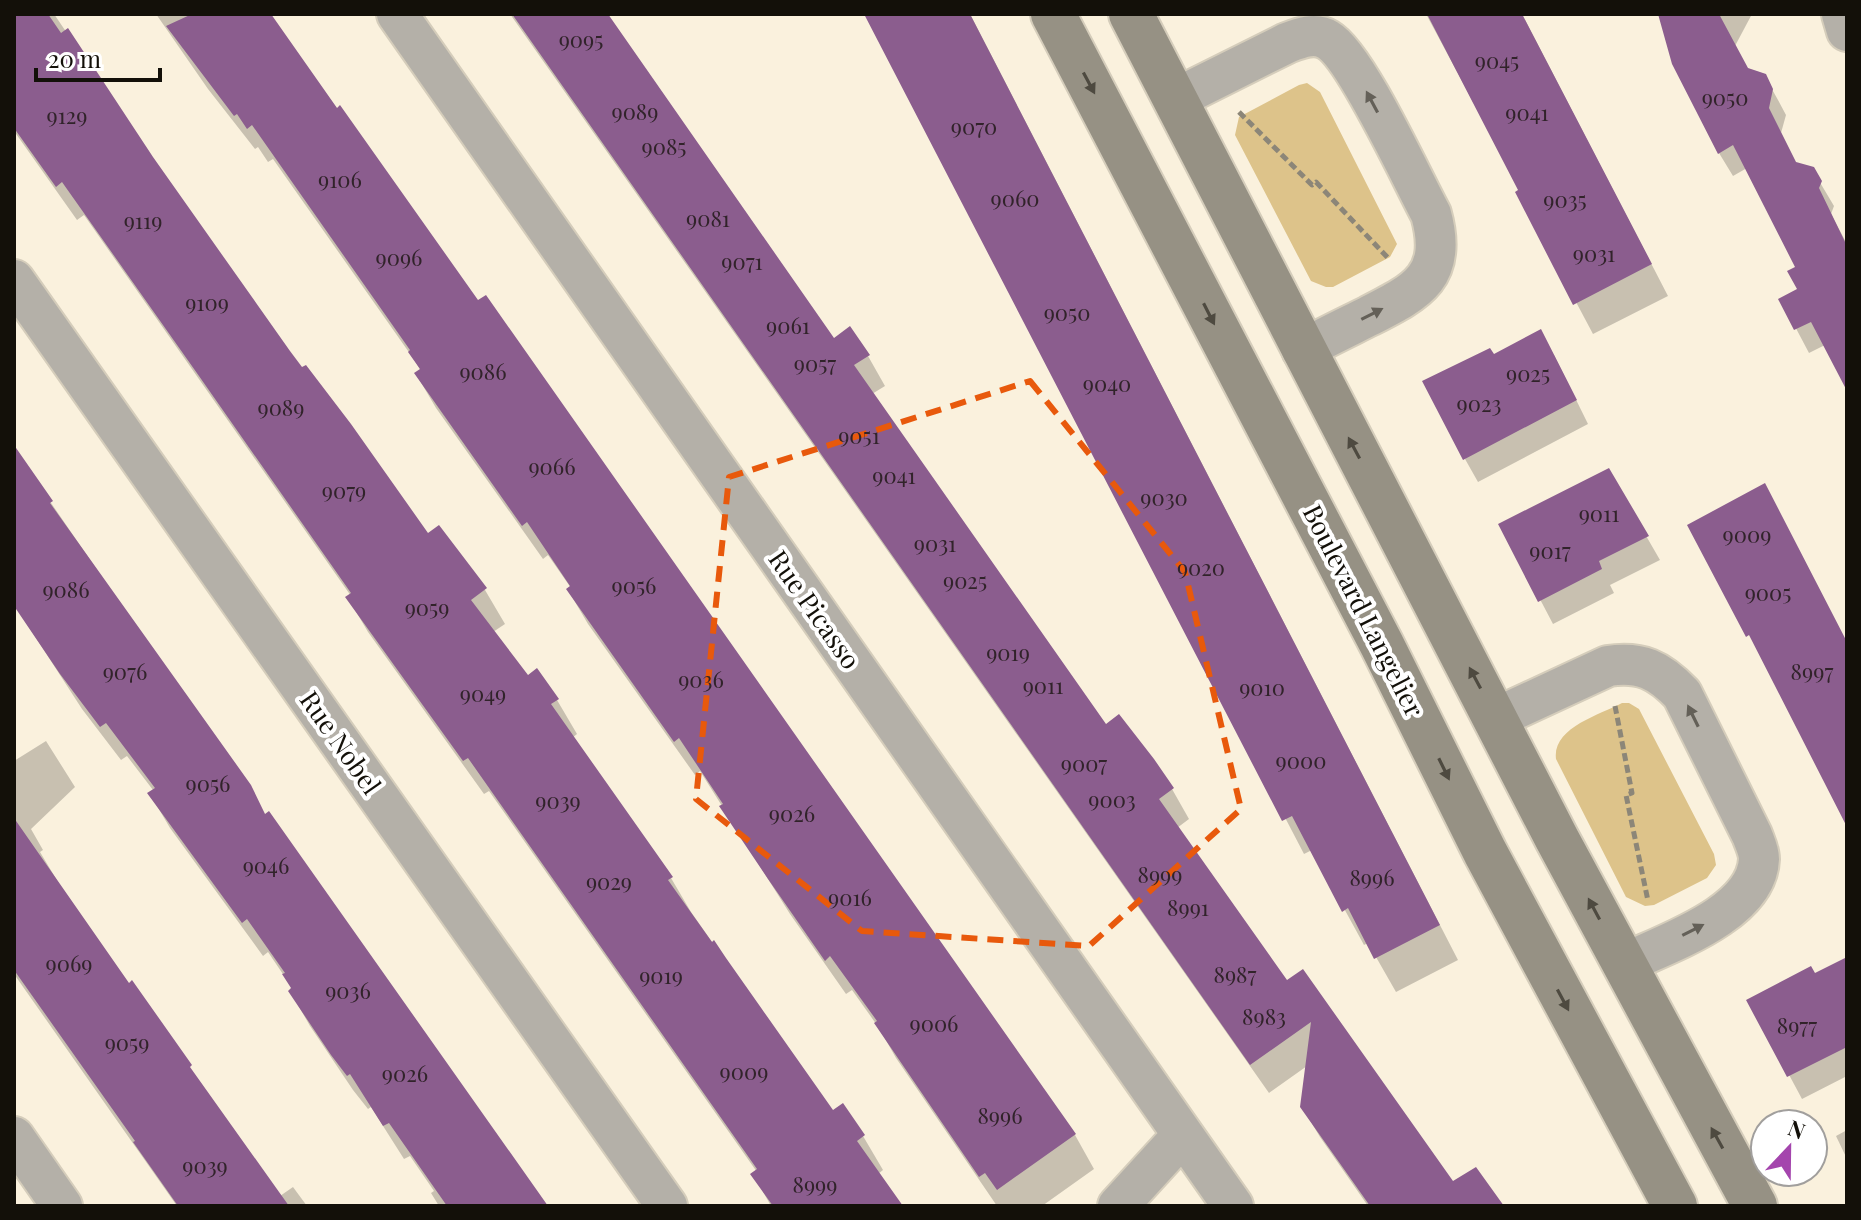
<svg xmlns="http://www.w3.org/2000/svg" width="1861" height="1220" font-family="'Playfair Display',serif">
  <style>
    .green { fill: #ddc38a }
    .shadow { fill: #0003 }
    .building { fill: #8b5d8e }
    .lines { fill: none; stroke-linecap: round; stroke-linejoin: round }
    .street-casing { stroke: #d5cdbb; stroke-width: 44 }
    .secondary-casing { stroke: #d5cdbb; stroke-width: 48 }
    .path { stroke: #8c8678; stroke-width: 5; stroke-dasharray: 8 4; stroke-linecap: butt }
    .street { stroke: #b4b0a8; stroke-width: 40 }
    .secondary { stroke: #969184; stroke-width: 44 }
    .oneway { fill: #4e4a40 }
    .oneway2 { fill: #646058 }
    .marked { fill: none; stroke: #e8590c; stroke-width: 6; stroke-dasharray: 16 10; stroke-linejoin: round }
    .labels { text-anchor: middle; stroke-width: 8; stroke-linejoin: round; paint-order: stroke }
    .number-label { font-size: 22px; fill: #31232a }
    .street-label { font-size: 26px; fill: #131009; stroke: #fff }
  </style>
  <rect width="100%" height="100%" fill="#faf1dd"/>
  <!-- green -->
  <path class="green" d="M1307,83L1320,92L1397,244L1390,257L1333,287H1326L1311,281L1235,135L1239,117L1299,85Z
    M1622,703H1629L1639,709L1714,854L1716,865L1707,878L1654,905L1645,906L1626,897L1556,759C1552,728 1599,715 1622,703Z"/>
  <!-- shadow -->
  <path class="shadow" d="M14,14H54L152,158L288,352L427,536L485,590L505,624L493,632L528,678L557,700L577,734L572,738L671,878L691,912L832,1113L863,1136L883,1170L878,1174L901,1206H771L753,1174L757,1172L489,791L484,794L368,632L348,598L351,596L84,215L77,220L14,131Z
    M156,14H269L1075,1135L1094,1169L1042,1206H997L896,1058L879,1028L852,990L846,994L790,914L700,771L695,775L588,624L568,590L571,588L548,555L543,559L436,408L416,374L421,371L413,358L273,159L268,162L258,147L255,149L208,89Z
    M510,14H605L833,340L868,356L885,386L872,394L1105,726L1172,789L1189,819L1177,828L1286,983L1453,1184L1501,1206H1368L1320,1137L1302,1107L1307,1066L1269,1093Z
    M867,14H970L1458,960L1396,992L1368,943L1364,945L1312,850L1304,854Z
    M1426,14H1522L1668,296L1593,334L1518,193L1521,191Z
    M1661,14H1752L1735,46L1748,70L1764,75L1778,100L1786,115L1781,133L1797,165L1812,169L1834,206L1831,214L1847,244V387L1825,345L1809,353L1781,300L1800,290L1797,268L1747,168L1733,176L1719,153Z
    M1554,355L1588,424L1478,482L1465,459Z
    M14,449L266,816L546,1206H439L431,1193L434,1191L410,1156L404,1159L371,1107L368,1109L353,1090L310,1026L290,991L293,989L268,952L263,956L170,828L150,794L153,790L127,756L121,760L82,709L14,604Z
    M1608,470L1660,560L1610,585L1614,593L1553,624L1501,525Z
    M46,741L75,787L31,829L43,850L40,852L67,897L280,1196L293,1187L307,1206H177L14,974V761Z
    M1847,959V1076L1802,1099L1749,1000L1814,975Z
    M1847,1130V1159L1836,1136Z"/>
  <!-- building -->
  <path class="building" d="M14,14H48L61,33L68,28L153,157L290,351L302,367L306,365L351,424L428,533L439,525L487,588L471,600L528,675L537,668L559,699L551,704L673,877L668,880L712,942L714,940L726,958L833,1110L843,1103L865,1135L857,1141L903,1206H773L750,1174L757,1169L468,758L463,761L345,597L351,593L199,376L62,182L56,187L14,128Z
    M192,14H271L337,108L340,105L478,300L486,295L1076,1134L997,1190L985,1173L979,1177L874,1023L877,1021L830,956L825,961L768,879L719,806L723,804L679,738L674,742L566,589L570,586L527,522L522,526L414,373L420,369L408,352L410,350L252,125L247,129L237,114L234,116L166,26Z
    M512,14H608L834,338L850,326L870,355L854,365L1106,724L1119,714L1154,759L1174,788L1159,799L1287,980L1303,969L1453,1181L1476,1167L1504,1206H1370L1300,1107L1311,1022L1250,1065Z
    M864,14H970L1440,925L1374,959L1348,908L1342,912L1292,816L1282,821Z
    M1427,14H1522L1652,264L1573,305L1515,192L1518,190Z
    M1658,14H1719L1748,68L1766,74L1773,89L1769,108L1796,162L1814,167L1822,181L1819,188L1847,246V391L1811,322L1794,330L1778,299L1797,289L1787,271L1795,267L1733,145L1718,154L1672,64Z
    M1541,329L1577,400L1463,460L1422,381L1490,348L1494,354Z
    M14,445L53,501L50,503L251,785L265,814L269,811L548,1206H447L389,1123L383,1126L350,1074L347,1076L331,1055L288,991L291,988L282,974L285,973L247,919L242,923L147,793L155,788L106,723L100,727L60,674L14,606Z
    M1609,468L1649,536L1599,561L1602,569L1538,602L1498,524Z
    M1765,483L1847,642V827L1749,635L1746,637L1687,525Z
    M14,818L129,983L132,980L192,1065L190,1067L289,1206H178L133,1142L135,1141L14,970Z
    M1847,957V1047L1787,1077L1746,1000L1811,966L1815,973Z"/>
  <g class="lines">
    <defs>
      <path id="street" d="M397,14L1233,1206
        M1842,14L1847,31
        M1175,99L1287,43C1300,38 1315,32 1328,40C1356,56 1412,179 1431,214C1448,276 1418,291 1369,316C1347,327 1324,338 1302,350
        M14,280L667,1206
        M1496,718L1608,666C1641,661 1659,670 1682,694L1752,835C1755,843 1759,851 1759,859C1757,914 1665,944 1623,964
        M14,1137L62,1206
        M1118,1206L1182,1136"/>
      <path id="secondary" d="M1053,14L1382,645L1485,852L1675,1206
        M1131,14L1557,839L1755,1206"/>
    </defs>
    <!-- street casing -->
    <use href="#street" class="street-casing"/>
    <!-- secondary casing -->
    <use href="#secondary" class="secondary-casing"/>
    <!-- path -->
    <path class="path" d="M1239,112L1312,185L1316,182L1388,258
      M1615,706L1632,793L1626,795L1648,901"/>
    <!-- street -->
    <use href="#street" class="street"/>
    <!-- secondary -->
    <use href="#secondary" class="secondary"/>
  </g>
  <!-- one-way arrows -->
  <defs><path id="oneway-solid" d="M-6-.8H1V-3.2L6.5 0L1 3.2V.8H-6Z" transform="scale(2)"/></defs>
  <g class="oneway">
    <use href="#oneway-solid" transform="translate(1089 83) rotate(62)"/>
    <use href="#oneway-solid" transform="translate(1209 314) rotate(63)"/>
    <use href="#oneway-solid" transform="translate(1354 448) rotate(-118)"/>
    <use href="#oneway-solid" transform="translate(1475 678) rotate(-118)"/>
    <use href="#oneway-solid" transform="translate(1444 769) rotate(64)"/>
    <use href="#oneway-solid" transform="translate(1594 909) rotate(-118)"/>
    <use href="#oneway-solid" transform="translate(1563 1000) rotate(62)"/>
    <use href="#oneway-solid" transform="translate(1717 1138) rotate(-119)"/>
  </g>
  <g class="oneway2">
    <use href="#oneway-solid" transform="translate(1372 102) rotate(-118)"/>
    <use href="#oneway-solid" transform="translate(1372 314) rotate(-27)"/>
    <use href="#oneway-solid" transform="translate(1693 716) rotate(-116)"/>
    <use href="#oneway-solid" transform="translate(1693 930) rotate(-27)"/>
  </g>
  <!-- marked area -->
  <path class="marked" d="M1030,381L1185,572L1241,809L1089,946L862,931L696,799L729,477Z"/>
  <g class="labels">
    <!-- number labels -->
    <g class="number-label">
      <text x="581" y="48">9095</text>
      <text x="1497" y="69">9045</text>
      <text x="1725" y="106">9050</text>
      <text x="635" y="120">9089</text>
      <text x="1527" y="121">9041</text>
      <text x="67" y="124">9129</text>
      <text x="974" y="135">9070</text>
      <text x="664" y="155">9085</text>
      <text x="340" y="188">9106</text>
      <text x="1015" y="207">9060</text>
      <text x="1565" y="208">9035</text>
      <text x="708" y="227">9081</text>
      <text x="143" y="229">9119</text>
      <text x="1594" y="262">9031</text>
      <text x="399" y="266">9096</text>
      <text x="742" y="270">9071</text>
      <text x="207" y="311">9109</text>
      <text x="1067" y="321">9050</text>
      <text x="788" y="334">9061</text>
      <text x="815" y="372">9057</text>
      <text x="483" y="380">9086</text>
      <text x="1528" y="382">9025</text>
      <text x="1107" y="392">9040</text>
      <text x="1479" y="412">9023</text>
      <text x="281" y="416">9089</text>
      <text x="859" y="444">9051</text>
      <text x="552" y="475">9066</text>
      <text x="894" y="484">9041</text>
      <text x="344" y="499">9079</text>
      <text x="1164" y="506">9030</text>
      <text x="1599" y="522">9011</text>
      <text x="1747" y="543">9009</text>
      <text x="935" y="552">9031</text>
      <text x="1550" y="559">9017</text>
      <text x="1201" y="576">9020</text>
      <text x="965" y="589">9025</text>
      <text x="634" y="594">9056</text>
      <text x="66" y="598">9086</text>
      <text x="1768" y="601">9005</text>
      <text x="427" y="616">9059</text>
      <text x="1008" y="661">9019</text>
      <text x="125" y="680">9076</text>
      <text x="1812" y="680">8997</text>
      <text x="701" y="688">9036</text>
      <text x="1043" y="694">9011</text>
      <text x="1262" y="696">9010</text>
      <text x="483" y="702">9049</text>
      <text x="1301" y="769">9000</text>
      <text x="1084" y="772">9007</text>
      <text x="208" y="792">9056</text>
      <text x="1112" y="808">9003</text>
      <text x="558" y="809">9039</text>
      <text x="792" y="822">9026</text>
      <text x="266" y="874">9046</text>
      <text x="1160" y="883">8999</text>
      <text x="1372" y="886">8996</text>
      <text x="609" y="890">9029</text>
      <text x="850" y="906">9016</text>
      <text x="1188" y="916">8991</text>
      <text x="69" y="972">9069</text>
      <text x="1235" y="983">8987</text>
      <text x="661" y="984">9019</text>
      <text x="348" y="999">9036</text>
      <text x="1264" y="1025">8983</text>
      <text x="934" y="1032">9006</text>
      <text x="1797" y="1034">8977</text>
      <text x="127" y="1051">9059</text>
      <text x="744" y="1080">9009</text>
      <text x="405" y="1082">9026</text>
      <text x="1000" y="1124">8996</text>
      <text x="205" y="1174">9039</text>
      <text x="815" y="1193">8999</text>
    </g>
    <!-- street labels -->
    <g class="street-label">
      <text transform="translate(814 610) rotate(55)" y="9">Rue Picasso</text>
      <text transform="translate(1363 611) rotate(63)" y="9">Boulevard Langelier</text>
      <text transform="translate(340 743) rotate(55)" y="9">Rue Nobel</text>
    </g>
  </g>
  <!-- border -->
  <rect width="1861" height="1220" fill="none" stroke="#131009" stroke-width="32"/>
  <!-- north arrow -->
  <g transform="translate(1789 1148) rotate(22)"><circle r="38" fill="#ffffff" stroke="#a19f9d" stroke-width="2"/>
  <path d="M0-6L14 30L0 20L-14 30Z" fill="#a445ad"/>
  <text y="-12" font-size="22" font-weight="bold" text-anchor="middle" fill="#131009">N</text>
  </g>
  <!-- scale -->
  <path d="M36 68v12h124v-12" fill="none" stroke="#131009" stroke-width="4"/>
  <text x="48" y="68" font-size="24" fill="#131009" stroke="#ffffff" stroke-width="6" paint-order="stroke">20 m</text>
</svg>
